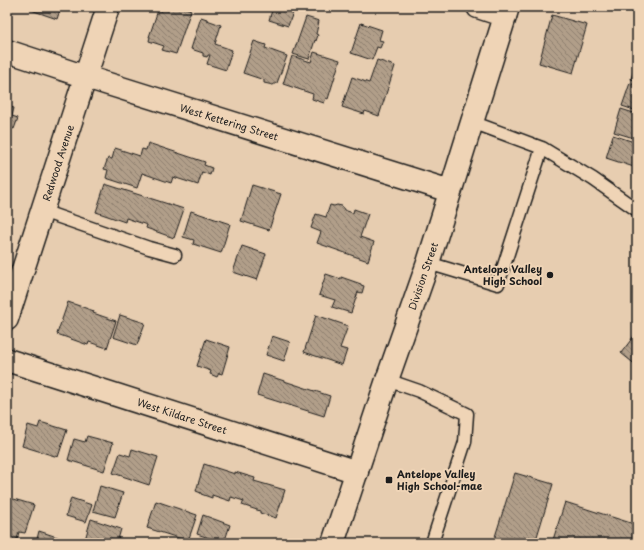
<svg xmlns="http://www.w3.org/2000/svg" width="644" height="550" font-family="'Playpen Sans',sans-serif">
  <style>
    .building { fill: url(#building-back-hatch); stroke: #1c1c1c }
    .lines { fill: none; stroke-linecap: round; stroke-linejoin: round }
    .lane-casing { stroke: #1c1c1c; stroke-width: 15 }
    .street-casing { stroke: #1c1c1c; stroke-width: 25 }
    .secondary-casing { stroke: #1c1c1c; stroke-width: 25 }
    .lane { stroke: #efd4b6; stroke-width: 12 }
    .street { stroke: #efd4b6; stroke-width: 22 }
    .secondary { stroke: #efd4b6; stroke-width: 22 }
    .poi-dot { fill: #1c1c1c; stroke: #efd4b6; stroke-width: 1.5 }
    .labels { text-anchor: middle; stroke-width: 4; stroke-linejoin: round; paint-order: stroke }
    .street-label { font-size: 10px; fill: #1c1c1c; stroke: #efd4b6 }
    .poi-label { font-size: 10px; font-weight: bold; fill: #1c1c1c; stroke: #efd4b6; text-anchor: end }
  </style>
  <defs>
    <pattern id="building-back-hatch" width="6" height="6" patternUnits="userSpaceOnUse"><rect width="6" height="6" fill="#b19e89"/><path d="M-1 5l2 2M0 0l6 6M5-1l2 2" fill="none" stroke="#8f806f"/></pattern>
  </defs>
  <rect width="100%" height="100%" fill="#e7cdb0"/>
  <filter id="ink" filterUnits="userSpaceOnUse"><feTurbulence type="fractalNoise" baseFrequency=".025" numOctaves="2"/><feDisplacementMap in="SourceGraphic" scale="8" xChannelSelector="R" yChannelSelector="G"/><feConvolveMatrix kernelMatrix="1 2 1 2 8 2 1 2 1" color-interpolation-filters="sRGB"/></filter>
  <g filter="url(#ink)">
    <!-- building -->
    <path class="building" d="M32,7H61L57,19L31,10Z
      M163,7H182L191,10L176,54L162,50L164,46L149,41L150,37H149L158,10L162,11Z
      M273,7H295L288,26L269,20Z
      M552,15L587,25L573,73L539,63Z
      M201,17L207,19V20L221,25L215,44L232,50L226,70L207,64L210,55H208L207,57L203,56V53L191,49Z
      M306,17L319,21L316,34L318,35L316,41L315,40L309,59L293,54Z
      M361,23L382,30L379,40L383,41L380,48L377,47L372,60L351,53Z
      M254,41L266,45L265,48L287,56L277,83H276L273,85L264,83V80L243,73Z
      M314,52L340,60L328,99L326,98L324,103L312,99L313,94L283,84L292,56L311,62Z
      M377,60L395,66L379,116L365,111L364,114L342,107L352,77L369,83Z
      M637,60V81L631,79Z
      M630,83L637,86V111L622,106Z
      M7,106L14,108L12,116L18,118L14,129L9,127L7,133Z
      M621,109L637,114V139L614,132Z
      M613,135L637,143V168L606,158Z
      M148,143L205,162L204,165L212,168L210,175L202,172L198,185L173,177L171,183L142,173L137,188L106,178L108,170L104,169L108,158L112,159L115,148L140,156L142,149L146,150Z
      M105,184L184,209L174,238L146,228L147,225L126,218L125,222L96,212Z
      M252,185L281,194L269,230L241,221Z
      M330,205L334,206L337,205L342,206L344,210L353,213L354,209L368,214L360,237L374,242L368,261L317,243L321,232L311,228L316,214L326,217Z
      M191,211L230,224L221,253L193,244L194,240L183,237Z
      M242,246L266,254L257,280L233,272Z
      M326,274L341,279V277L361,284V285L364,286L362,293L358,292L351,313L332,307L335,300L319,295Z
      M68,302L94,311L93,313L116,321L107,348L89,342L88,345L57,334Z
      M120,315L145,323L137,345L113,337Z
      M316,315L348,326L340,348L347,350L342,365L304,352Z
      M637,332V366L621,353Z
      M272,336L290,342L284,361L266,355Z
      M206,339L230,347L222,374L219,373L217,377L210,374L211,371L197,366Z
      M263,374L330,396L324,416L257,395Z
      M40,422L67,430L58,457L22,446L28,425L38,428Z
      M87,436L113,443L104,471L68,460L74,439L85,442Z
      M132,449L158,457L149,485L113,473L120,453L130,456Z
      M204,464L235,474V472L255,478L254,481L285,490L276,518L260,513V511L242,505L244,501L231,497L230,501L212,495V498L201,494V493L196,491Z
      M515,473L553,484L535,543H493Z
      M100,486L123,493L115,517L93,511Z
      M7,497L34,505L25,533L19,532L16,543H7Z
      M71,498L92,505L86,522L66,516Z
      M156,501L197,515L188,541L147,528Z
      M565,502L637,525V543H552Z
      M203,515L230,525L224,543L197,534Z
      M91,519L121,529L117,543H84Z
      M39,531L69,541L68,543H36Z
      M200,538L215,543H198Z"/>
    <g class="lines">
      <defs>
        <path id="lane" d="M472,122L542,148L593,179L637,210
          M42,211L149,248L175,255
          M428,263L498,284L542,148
          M387,380L419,391L467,414L465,442L432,543"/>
        <path id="street" d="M478,7L505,16
          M7,51L86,77L450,191
          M7,319L108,7
          M7,360L357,472"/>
        <path id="secondary" d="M333,543L387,380L428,263L508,7"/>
      </defs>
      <!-- lane casing -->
      <use href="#lane" class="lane-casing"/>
      <!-- street casing -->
      <use href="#street" class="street-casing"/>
      <!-- secondary casing -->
      <use href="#secondary" class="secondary-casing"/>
      <!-- lane -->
      <use href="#lane" class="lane"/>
      <!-- street -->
      <use href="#street" class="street"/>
      <!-- secondary -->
      <use href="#secondary" class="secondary"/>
    </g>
  </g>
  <!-- markers -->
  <g class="poi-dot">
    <circle cx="550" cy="275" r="4"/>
    <rect x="385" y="476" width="8" height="8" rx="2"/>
  </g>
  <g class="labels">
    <!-- street labels -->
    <g class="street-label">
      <text transform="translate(229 122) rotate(17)" y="4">West Kettering Street</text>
      <text transform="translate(58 163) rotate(-72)" y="4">Redwood Avenue</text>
      <text transform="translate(423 276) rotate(-71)" y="4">Division Street</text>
      <text transform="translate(182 416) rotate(18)" y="4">West Kildare Street</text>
    </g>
    <!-- poi labels -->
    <g class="poi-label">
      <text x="542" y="273">Antelope Valley<tspan x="542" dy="12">High School</tspan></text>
      <text x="397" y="478" text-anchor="start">Antelope Valley<tspan x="397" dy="12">High School-mae</tspan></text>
    </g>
  </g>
  <!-- margin -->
  <rect width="644" height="550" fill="none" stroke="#efd4b6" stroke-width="24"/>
  <rect x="12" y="12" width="620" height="526" fill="none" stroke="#1c1c1c" stroke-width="1.5" filter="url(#ink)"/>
</svg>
